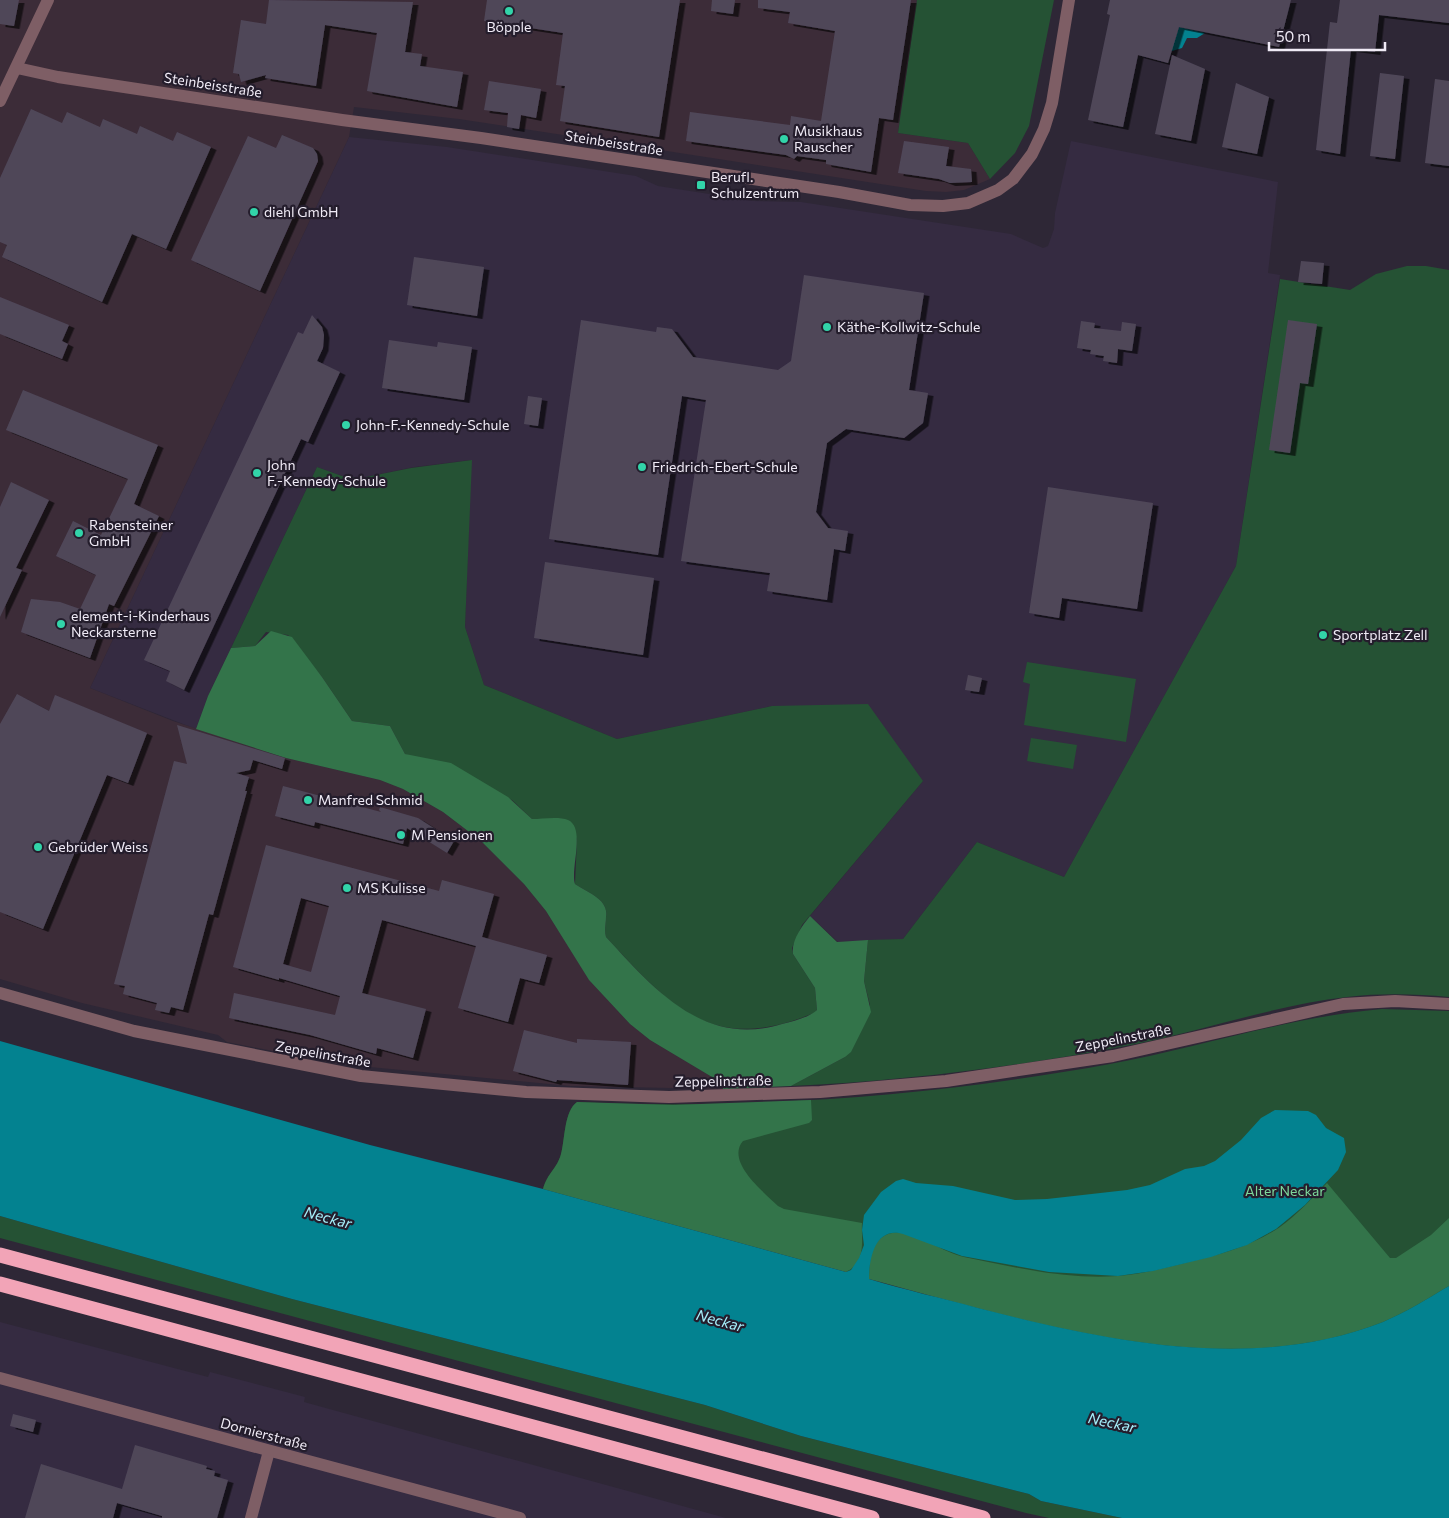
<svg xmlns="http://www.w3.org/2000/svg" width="1449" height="1518" font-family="Commissioner,sans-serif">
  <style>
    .built { fill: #352b41 }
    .industrial { fill: #3c2c38 }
    .green { fill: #255234 }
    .forest { fill: #33744a }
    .water { fill: #038290 }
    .building { fill: #4f4759; fill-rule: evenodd; filter: url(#shadow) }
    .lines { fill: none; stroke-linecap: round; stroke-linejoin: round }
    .minor { stroke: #7e5e65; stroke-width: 12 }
    .highway { stroke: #f2a4b7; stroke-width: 15 }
    .poi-dot { fill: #32d4a9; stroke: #241d2c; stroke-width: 2 }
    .labels { text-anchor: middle; stroke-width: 4.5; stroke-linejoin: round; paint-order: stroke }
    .poi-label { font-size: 14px; fill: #f0ebf6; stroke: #241d2c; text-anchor: start }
    .street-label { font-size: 14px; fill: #f0ebf6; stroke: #241d2c }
    .park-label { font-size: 14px; fill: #7ed99b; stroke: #241d2c }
    .water-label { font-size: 15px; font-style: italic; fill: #a6f0fb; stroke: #241d2c }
  </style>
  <defs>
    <filter id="shadow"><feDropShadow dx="5.5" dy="3" stdDeviation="0" flood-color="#0009"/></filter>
  </defs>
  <rect width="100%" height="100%" fill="#2e2736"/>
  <!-- built -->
  <path class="built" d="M349,137L447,147L636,176L658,186L754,201L801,202L1011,234L1043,248L1048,246L1054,229L1055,213L1071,141L1278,182L1268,273L1280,275L1236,566L1064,877L977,842L903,939L838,942L810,916L923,781L772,706L617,739L484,685L465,627L471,460L414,467L361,478L342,476L317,467L208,696L196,729L90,688Z
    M0,1322L208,1377L210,1372L305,1397L304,1402L726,1518H0Z"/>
  <!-- industrial -->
  <path class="industrial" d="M0,0H917L898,133L968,143L990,179L964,190L946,192L926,191L459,119L354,107L349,137L90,688L173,721L286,758L380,780L403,789L443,812L481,841L524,884L546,911L590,981L630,1024L650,1040L722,1083L723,1089L570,1086L338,1064L227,1042L218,1035L82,1003L0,979Z"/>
  <!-- green -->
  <path class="green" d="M917,0H1054L1029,126L1015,153L990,179L968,143L898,133Z
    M1407,266H1426L1449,270V997C1415,994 1381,993 1347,997C1276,1005 1206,1030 1136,1044C1022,1066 907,1081 791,1086L845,1057L870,1005L864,981L868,940L903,939L977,842L1064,877L1236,566L1280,279L1350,290L1376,274Z
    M472,460L465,627L484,685L617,739L772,706L868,704L923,781L802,925L792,948L793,954L815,988L817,1010L814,1013C712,1055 672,1008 606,937C604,930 606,924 606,917C609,899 588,893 575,884L577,839L564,819H532L512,800L405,754L390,726L352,721L322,677L288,635L266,632L255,646L231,648L317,467L342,476L361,478L411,468Z
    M1027,662L1136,679L1126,742L1024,725L1030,684L1023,682Z
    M1031,738L1077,745L1073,769L1027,761Z
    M1382,1009L1449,1011V1372L1133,1342L1037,1323L543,1189C548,1172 557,1169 561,1154C565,1140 564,1111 577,1102C755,1110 934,1096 1110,1064C1201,1047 1289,1017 1382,1009Z
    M0,1216L292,1299L705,1405L801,1436L1029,1494L1041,1501L1122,1518H1049L1026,1513L0,1238Z"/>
  <!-- forest -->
  <path class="forest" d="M271,631L292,637L322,677L352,721L390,726L405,754L451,763L508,797L532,819C542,819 559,816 568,820C586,828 570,869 575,884C588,893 609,899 606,917C606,924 604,930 606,937C654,989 704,1048 782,1024C793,1021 808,1018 817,1010L815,988L793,954C791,941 802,926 810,916L837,942L868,940L864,981L871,1012L851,1052L845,1057L791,1086L723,1089L722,1083L650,1040L630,1024L589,980L546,911L524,884L481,841L443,812L403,789L380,780L286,758L196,729L208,696L231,648L255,646Z
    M811,1100L812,1120L809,1123L743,1141C725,1162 765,1193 778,1206L784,1209L862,1223C861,1240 867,1262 846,1272L543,1189C548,1172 557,1169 561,1154C565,1140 564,1111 577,1102L673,1105Z
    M1327,1183L1390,1258H1396L1431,1235L1449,1218V1286C1427,1299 1406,1312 1383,1322C1221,1386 1028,1321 869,1279C869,1262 871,1237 892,1233C913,1229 943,1253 964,1257C1013,1267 1067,1280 1118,1276C1143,1274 1168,1267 1192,1261C1223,1254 1253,1245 1280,1227C1297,1215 1312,1198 1327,1183Z"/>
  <!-- water -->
  <path class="water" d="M1179,27L1205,33L1197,38H1187L1182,48L1172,51L1165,48L1166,38L1175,40Z
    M0,1041L370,1145L543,1189L846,1272L851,1270L859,1258L864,1245L862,1230L864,1215L881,1192L896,1181L903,1179L916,1183L953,1186L1015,1200L1047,1199L1127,1190L1150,1185L1185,1169L1204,1166L1215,1161L1241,1140L1261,1118L1275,1110L1308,1111L1316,1115L1326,1128L1344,1138L1346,1152L1338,1170L1305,1205L1276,1229L1247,1245L1211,1257L1153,1271L1118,1276L1049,1272L962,1256L903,1234C875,1226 869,1259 869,1279C905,1290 942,1298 978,1308C1108,1341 1253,1373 1383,1322C1406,1312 1427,1299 1449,1286V1518H1122L1041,1501L1029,1494L801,1436L705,1405L292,1299L0,1216Z"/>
  <!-- building -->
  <path class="building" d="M0,0H19L14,26L0,24Z
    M269,0L413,2L405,52L422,54L420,66L463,72L457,107L367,91L377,33L325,25L316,86L265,78L266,75L241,82L239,74L233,73L241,20L266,24Z
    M487,0H680L659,137L560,121L565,86L556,85L563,33L484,21Z
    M712,0H735L733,14L711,11Z
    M758,0H911L893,120L879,118L871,172L826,164V160L797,156L794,159L786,155L686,141L690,112L790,125L791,116L821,121L835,31L788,23L790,12L758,8Z
    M1110,0H1291L1279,47L1179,27L1168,63L1138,55L1123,127L1088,120L1110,15L1107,14Z
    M1340,0H1449V23L1379,15L1375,52L1351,49L1340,154L1316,150L1330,22L1337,23Z
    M1172,55L1205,69L1191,141L1155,134Z
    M1380,73L1404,76L1395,159L1370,156Z
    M1435,79L1449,81V166L1425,163Z
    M489,81L541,89L536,118L521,115L519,129L507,127L508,113L484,110Z
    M1236,83L1269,97L1257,154L1222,147Z
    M31,109L62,123L67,112L100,127L103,119L137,134L140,126L173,141L177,132L211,147L166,249L132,234L102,302L2,257L7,245L0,242V178Z
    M282,135L313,148L317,154L318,161L260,291L191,260L248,136L276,148Z
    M904,141L949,147L946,166L971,169L972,182L950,183L939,179L898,173Z
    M414,257L484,267L477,316L407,305Z
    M1301,261L1324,263L1322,284L1298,282Z
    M804,275L924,293L909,390L928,393L923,423L904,438L846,429L827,443L816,512L828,528L848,531L845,551L834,549L827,600L767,591L770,573L681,561L706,400L682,396L658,555L549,539L581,320L656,332L657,327L672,329L693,357L778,370L791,361Z
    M0,297L69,325L62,341L68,344L62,359L0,334Z
    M312,315L322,327L324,335L323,348L317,361L340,372L308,442L301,439L184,690L166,681L170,671L144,660L298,332L303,334Z
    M1288,320L1317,324L1308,384L1300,383L1290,453L1269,450Z
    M1081,321L1095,323L1094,328L1121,331L1122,322L1136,324L1132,351L1118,349L1117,363L1103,361L1104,356L1090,354L1091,350L1077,348Z
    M389,340L437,347L438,342L472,347L464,400L382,388Z
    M23,390L158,445L134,504L159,516L114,606L109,604L90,658L21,632L31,599L60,602L80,609L96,575L56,556L73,521L101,535L128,479L6,430Z
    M528,396L542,398L538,426L524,424Z
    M11,482L49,500L16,568L22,570L0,617V507Z
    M1048,487L1153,503L1137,609L1062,598L1059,618L1029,613Z
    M545,562L654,578L643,655L534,638Z
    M968,675L982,678L979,692L965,690Z
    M17,694L49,711L55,695L147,733L128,783L107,775L43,929L0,912V724Z
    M177,725L285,758L282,769L253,760L250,770L236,773L249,777L245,791H247L213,915L209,914L183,1010L171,1007L169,1013L155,1010L157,1003L123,994L125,986L114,984L174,761L187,764Z
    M283,786L381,812L379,810L380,807L418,818L454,841L447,853L407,828L403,844L315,822L314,826L275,816Z
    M266,845L439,891L442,880L494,894L482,937L547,955L539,983L520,978L508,1022L458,1008L476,946L382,920L362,993L426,1009L413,1058L377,1048L376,1054L310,1035L229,1018L234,993L335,1015L340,996L279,978V980L233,967ZM301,898L329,906L311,972L283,964Z
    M524,1030L577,1043V1039L631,1042L628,1085L557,1080L556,1082L513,1071Z
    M13,1414L36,1420L33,1432L10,1426Z
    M135,1445L207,1466L206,1469L215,1471L214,1476L228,1480L217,1518H162V1516L117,1503L113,1518H25L41,1464L122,1489Z"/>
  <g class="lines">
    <!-- minor -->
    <path class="minor" d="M17,68L58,77L342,120L481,138L839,192L910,205L943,206L968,203L998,190L1013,179L1032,154L1044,129L1052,103L1069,0
      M0,101L48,0
      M0,993L134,1031L361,1076L526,1092L669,1097L820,1092L946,1081L1113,1056L1343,1004L1395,1001L1449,1004
      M0,1378L520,1518
      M251,1518L269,1451"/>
    <!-- highway -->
    <path class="highway" d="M0,1255L983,1518
      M0,1284L872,1518"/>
  </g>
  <!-- markers -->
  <g class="poi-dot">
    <circle cx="509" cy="11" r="5"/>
    <circle cx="784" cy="139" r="5"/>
    <rect x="696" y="180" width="10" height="10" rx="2.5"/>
    <circle cx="254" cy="212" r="5"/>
    <circle cx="827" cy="327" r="5"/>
    <circle cx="346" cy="425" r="5"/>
    <circle cx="642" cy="467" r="5"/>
    <circle cx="257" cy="473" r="5"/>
    <circle cx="79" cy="533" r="5"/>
    <circle cx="61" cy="624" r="5"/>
    <circle cx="1323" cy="635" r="5"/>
    <circle cx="308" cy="800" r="5"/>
    <circle cx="401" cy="835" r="5"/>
    <circle cx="38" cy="847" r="5"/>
    <circle cx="347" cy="888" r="5"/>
  </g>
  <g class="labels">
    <!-- poi labels -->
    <g class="poi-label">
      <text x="509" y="32" text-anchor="middle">Böpple</text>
      <text x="794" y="136">Musikhaus<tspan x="794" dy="16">Rauscher</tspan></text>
      <text x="711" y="182">Berufl.<tspan x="711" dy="16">Schulzentrum</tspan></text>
      <text x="264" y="217">diehl GmbH</text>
      <text x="837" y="332">Käthe-Kollwitz-Schule</text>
      <text x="356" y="430">John-F.-Kennedy-Schule</text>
      <text x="267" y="470">John<tspan x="267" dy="16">F.-Kennedy-Schule</tspan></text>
      <text x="652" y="472">Friedrich-Ebert-Schule</text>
      <text x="89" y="530">Rabensteiner<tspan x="89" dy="16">GmbH</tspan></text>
      <text x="71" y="621">element-i-Kinderhaus<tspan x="71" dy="16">Neckarsterne</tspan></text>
      <text x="1333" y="640">Sportplatz Zell</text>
      <text x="318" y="805">Manfred Schmid</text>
      <text x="411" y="840">M Pensionen</text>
      <text x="48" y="852">Gebrüder Weiss</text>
      <text x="357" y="893">MS Kulisse</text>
    </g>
    <!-- street labels -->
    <g class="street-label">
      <text transform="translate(213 85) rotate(9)" y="5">Steinbeisstraße</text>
      <text transform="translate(614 143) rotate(9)" y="5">Steinbeisstraße</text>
      <text transform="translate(1123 1038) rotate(-11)" y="5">Zeppelinstraße</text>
      <text transform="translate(323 1054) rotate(10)" y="5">Zeppelinstraße</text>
      <text transform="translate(723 1081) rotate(-1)" y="5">Zeppelinstraße</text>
      <text transform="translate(264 1434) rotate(15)" y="5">Dornierstraße</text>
    </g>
    <!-- park labels -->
    <g class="park-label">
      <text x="1285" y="1196">Alter Neckar</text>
    </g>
    <!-- water labels -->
    <g class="water-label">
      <text transform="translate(328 1218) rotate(15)" y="5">Neckar</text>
      <text transform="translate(720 1321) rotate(15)" y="5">Neckar</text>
      <text transform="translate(1112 1423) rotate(12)" y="5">Neckar</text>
    </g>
  </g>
  <!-- scale -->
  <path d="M1269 42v8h116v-8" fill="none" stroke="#f0ebf6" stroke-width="2.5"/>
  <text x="1276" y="42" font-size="15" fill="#f0ebf6" stroke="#241d2c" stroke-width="4" paint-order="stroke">50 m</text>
</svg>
